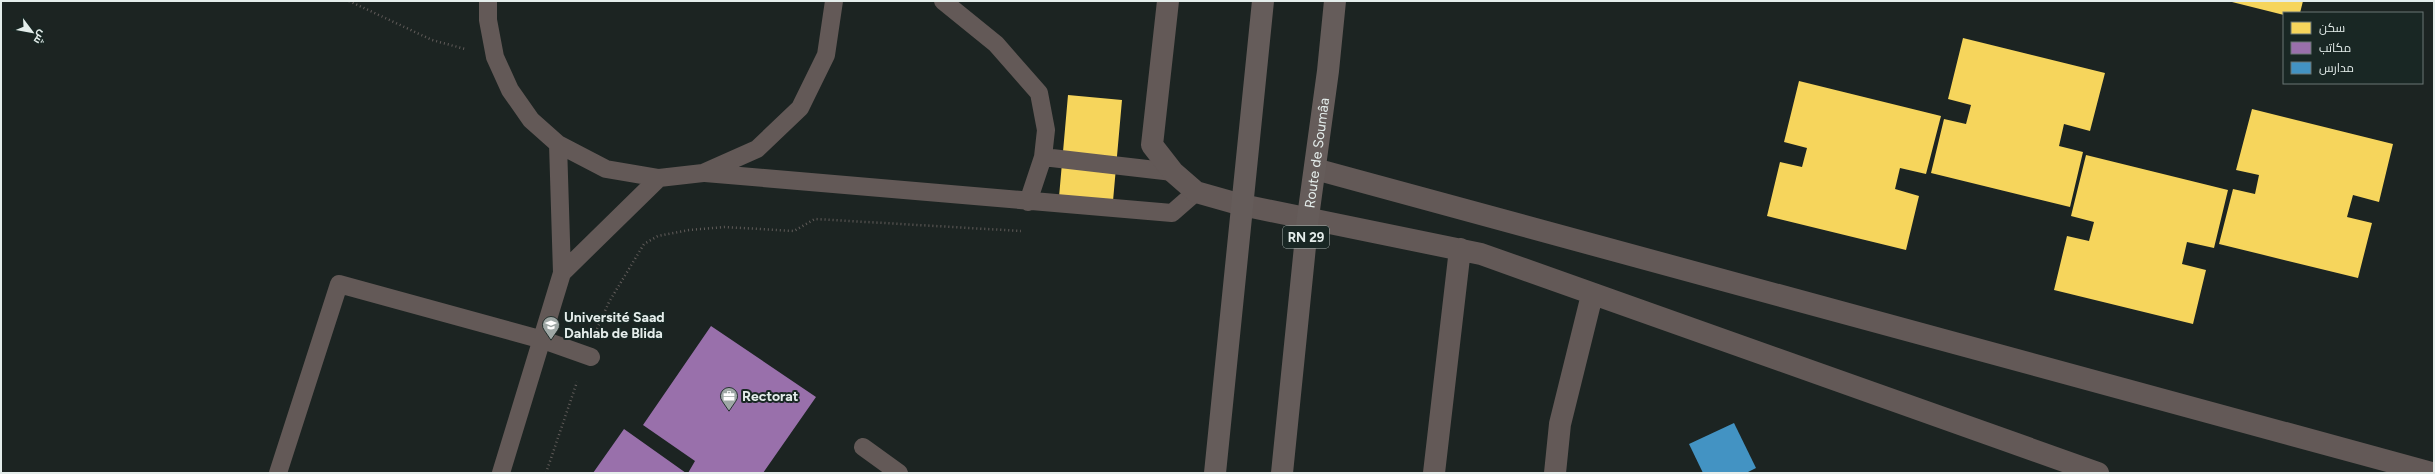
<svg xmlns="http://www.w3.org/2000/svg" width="2435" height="474" font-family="Figtree,Cairo,sans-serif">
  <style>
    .homes { fill: #f6d55c }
    .offices { fill: #9970ab }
    .schools { fill: #4393c3 }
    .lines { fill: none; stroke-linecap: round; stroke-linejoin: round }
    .path { stroke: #615c5a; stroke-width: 2.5; stroke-dasharray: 1 3; stroke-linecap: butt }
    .service { stroke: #635957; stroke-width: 18 }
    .minor { stroke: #635957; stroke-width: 22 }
    .trunk { stroke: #655c5a; stroke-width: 22 }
    .labels { text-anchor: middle; stroke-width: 4; stroke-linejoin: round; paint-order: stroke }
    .shield { fill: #192724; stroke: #a7b2af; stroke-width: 1 }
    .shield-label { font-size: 13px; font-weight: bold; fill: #e4edeb }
    .street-label { font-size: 14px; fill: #e4edeb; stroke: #192724 }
    .poi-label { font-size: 14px; font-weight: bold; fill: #e4edeb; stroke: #192724; text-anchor: start }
  </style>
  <rect width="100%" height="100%" fill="#1c2422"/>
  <!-- homes -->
  <path class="homes" d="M2228,1H2303L2300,13H2284V15Z
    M1963,38L2105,73L2090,131L2064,124L2059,146L2083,152L2070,207L1931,173L1944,119L1966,124L1971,105L1948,99Z
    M1799,81L1941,116L1926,174L1900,168L1895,189L1919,196L1906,250L1767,216L1780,162L1802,167L1807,148L1784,142Z
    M1068,95L1122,100L1113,201L1059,197Z
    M2252,109L2393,144L2379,202L2353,195L2347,217L2372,223L2358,278L2219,244L2233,189L2255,194L2259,175L2236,170Z
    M2086,155L2228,190L2214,248L2187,242L2182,264L2206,270L2193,324L2054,290L2067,236L2089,241L2094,222L2071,216Z"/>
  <!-- offices -->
  <path class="offices" d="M711,326L816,397L763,473H688L695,461L643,425Z
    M624,429L686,473H593Z"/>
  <!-- schools -->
  <path class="schools" d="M1734,423L1756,468L1746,473H1703L1689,444Z"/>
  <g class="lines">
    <!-- path -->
    <path class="path" d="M349,1L432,40L465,49
      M597,329L609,302L644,244L658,236L689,230L725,227L794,231L815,219L1021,231
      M546,473L577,382"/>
    <!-- service -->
    <path class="service" d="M488,1V20L495,57L510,90L531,120L558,144L606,169L659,178L703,173L757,149L800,108L826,55L834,1
      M943,1L996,44L1039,93L1046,130L1043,157L1028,202
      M1043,157L1173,172
      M705,173L1172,213L1196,192
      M562,273L659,178
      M863,447L899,473
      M278,473L339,284L543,340L591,357
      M501,473L562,273L558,144"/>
    <!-- minor -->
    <path class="minor" d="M1168,1L1152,145L1173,172L1196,192L1242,205L1481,254L2098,473
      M1315,169L2432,473
      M1434,473L1460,249
      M1555,473L1560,424L1592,295"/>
    <!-- trunk -->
    <g class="trunk">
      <path d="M1215,473L1263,1"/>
      <path id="s1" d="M1282,473L1308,217L1328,71L1335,1"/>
    </g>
  </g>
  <!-- icons -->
  <defs>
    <symbol id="university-pin" viewBox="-11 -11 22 30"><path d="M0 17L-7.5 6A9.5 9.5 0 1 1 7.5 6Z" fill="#9ea7a5" stroke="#192724"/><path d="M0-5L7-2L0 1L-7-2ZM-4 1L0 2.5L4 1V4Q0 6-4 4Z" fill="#fff"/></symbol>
    <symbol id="office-pin" viewBox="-11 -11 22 30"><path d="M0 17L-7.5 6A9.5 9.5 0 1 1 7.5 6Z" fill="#9ea7a5" stroke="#192724"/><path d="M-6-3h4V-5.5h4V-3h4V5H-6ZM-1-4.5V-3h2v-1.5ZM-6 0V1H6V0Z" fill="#fff"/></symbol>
  </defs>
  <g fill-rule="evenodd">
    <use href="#university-pin" x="541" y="315" width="20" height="27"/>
    <use href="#office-pin" x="719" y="386" width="20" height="27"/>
  </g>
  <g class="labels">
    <!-- shield labels -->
    <rect class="shield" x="1283" y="226" width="46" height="22" rx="3"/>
    <g class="shield-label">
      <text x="1306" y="242">RN 29</text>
    </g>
    <!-- street labels -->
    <g class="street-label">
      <text dy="5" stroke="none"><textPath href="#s1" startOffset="322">Route de Soumâa</textPath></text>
    </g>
    <!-- poi labels -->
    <g class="poi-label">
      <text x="564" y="322">Université Saad<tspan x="564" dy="16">Dahlab de Blida</tspan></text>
      <text x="742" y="401">Rectorat</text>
    </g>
  </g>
  <!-- border -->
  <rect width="2435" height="474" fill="none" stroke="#e4edeb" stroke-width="4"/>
  <!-- legend -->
  <rect x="2283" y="12" width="140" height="72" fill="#192724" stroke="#6a7674"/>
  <rect x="2291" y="22" width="20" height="12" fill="#f6d55c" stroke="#6a7674"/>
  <text x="2319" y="32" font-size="12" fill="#e4edeb">سكن</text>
  <rect x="2291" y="42" width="20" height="12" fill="#9970ab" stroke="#6a7674"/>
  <text x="2319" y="52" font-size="12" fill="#e4edeb">مكاتب</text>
  <rect x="2291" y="62" width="20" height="12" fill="#4393c3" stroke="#6a7674"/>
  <text x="2319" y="72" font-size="12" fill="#e4edeb">مدارس</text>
  <!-- north arrow -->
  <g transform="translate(32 32) rotate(122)" stroke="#192724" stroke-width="3" paint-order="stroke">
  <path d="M0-3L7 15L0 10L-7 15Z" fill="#e4edeb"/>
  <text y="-6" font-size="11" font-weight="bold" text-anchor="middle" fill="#e4edeb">ش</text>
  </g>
</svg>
